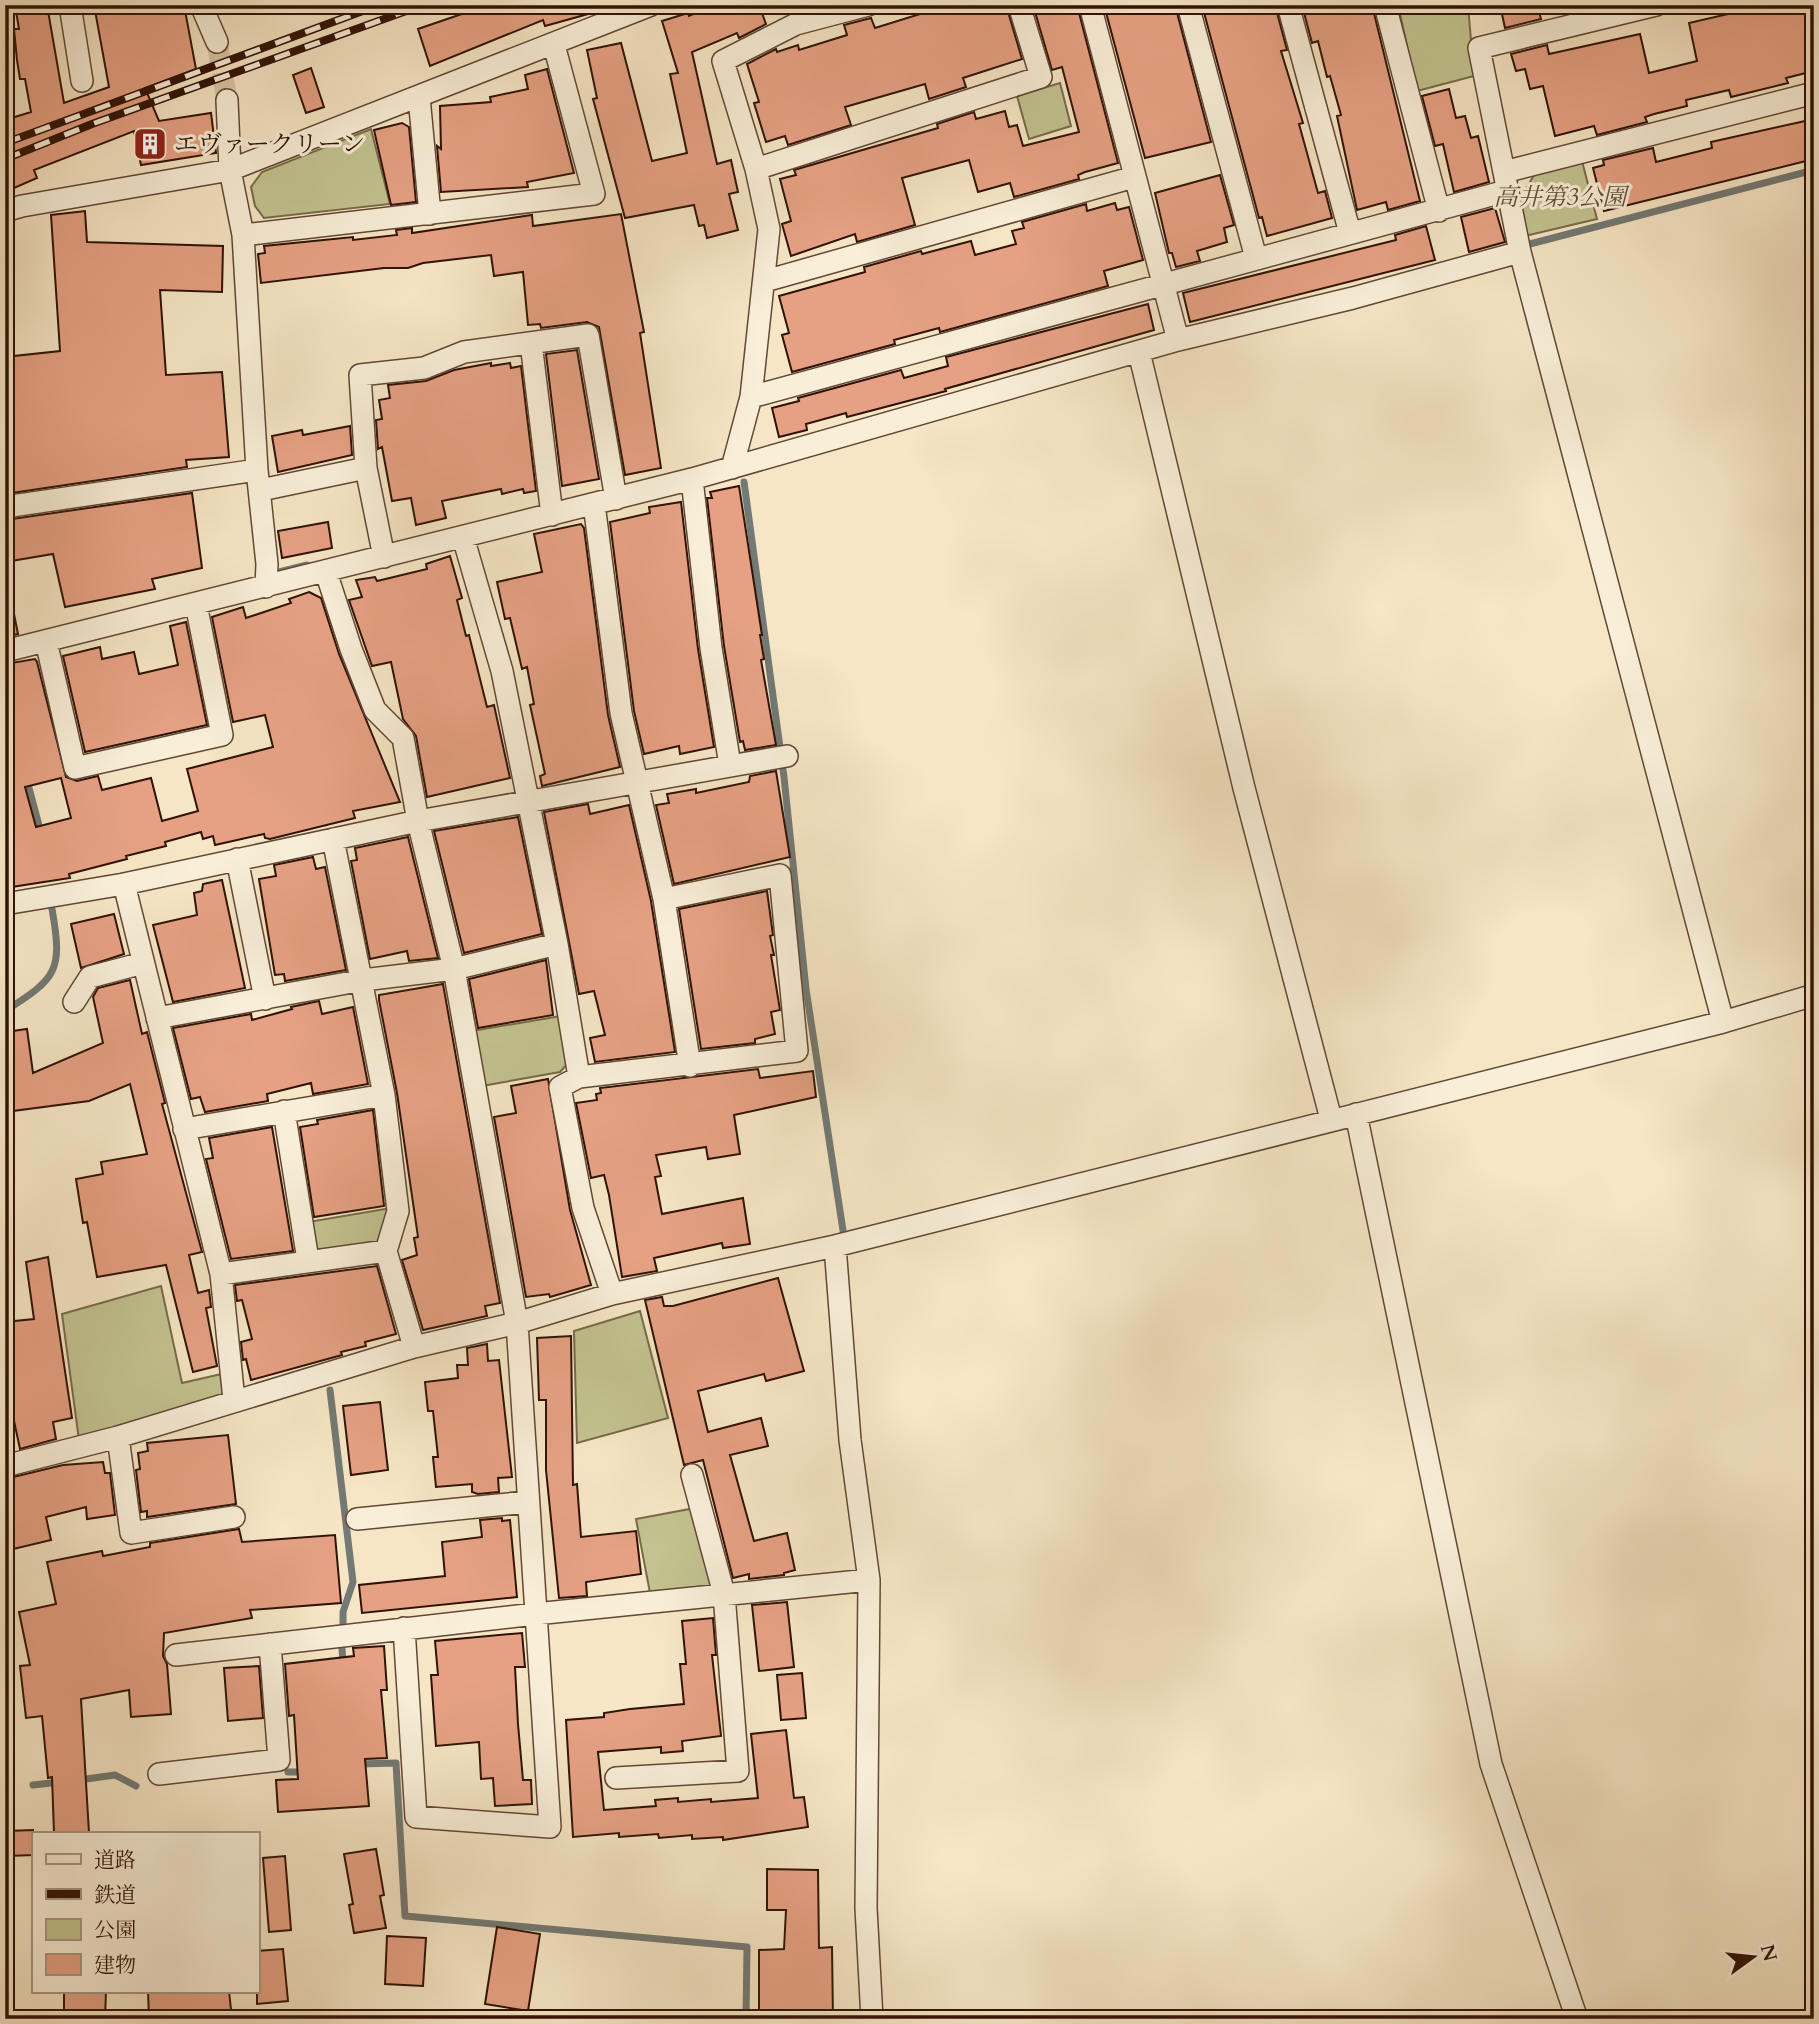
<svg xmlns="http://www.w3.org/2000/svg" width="1819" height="2024" font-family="Cardo,'Noto Serif JP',serif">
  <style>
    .green { fill: #c2c390; stroke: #796a4a; stroke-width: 2 }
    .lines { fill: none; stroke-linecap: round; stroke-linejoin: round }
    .stream { stroke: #737974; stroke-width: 7 }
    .building { fill: #e6a184; stroke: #301205; stroke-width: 2; fill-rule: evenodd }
    .minor-tunnel { stroke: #d8c6a8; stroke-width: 21; stroke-dasharray: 21 10; stroke-linecap: butt }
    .minor-casing { stroke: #624735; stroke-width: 24 }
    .minor { stroke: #f9efd9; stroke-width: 21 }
    .rail-casing { stroke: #301205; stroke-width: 8 }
    .rail { stroke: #f9efd9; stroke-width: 5; stroke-dasharray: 16; stroke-linecap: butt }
    .labels { text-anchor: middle; stroke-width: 6; stroke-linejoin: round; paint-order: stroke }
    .poi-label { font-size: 24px; fill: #301205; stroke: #f9efd9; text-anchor: start }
    .park-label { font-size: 24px; font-style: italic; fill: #635036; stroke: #f9efd9 }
  </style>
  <rect width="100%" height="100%" fill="#f6e6c5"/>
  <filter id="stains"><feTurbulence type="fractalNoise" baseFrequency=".00286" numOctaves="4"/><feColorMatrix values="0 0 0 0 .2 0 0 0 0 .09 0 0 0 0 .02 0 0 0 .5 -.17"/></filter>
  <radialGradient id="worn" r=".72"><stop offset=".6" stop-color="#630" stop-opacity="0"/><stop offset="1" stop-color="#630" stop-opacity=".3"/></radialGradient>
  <!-- green -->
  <path class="green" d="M1398,5H1468L1474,76L1417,91Z
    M1060,83L1071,126L1029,139L1017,96Z
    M371,129L390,204L264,218L255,206L251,187L262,172Z
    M1582,161L1597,219L1525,236L1521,198L1535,173Z
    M561,1016L569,1062L560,1072L482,1086L472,1031Z
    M391,1208L377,1245L314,1256L308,1222Z
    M161,1286L182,1383L226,1373L230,1392L79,1440L62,1314Z
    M640,1311L668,1418L577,1443L574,1331Z
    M695,1508L713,1587L650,1593L636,1519Z"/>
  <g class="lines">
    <!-- stream -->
    <path class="stream" d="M1526,245L1814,170
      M744,482L784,777L806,989L844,1237
      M271,574L307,565
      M26,777L41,833
      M5,1011C57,978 63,971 52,909
      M330,1390L353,1582L343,1612V1626
      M342,1648L343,1665
      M359,1764L396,1763L405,1916L747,1947L746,2019
      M288,1772H305
      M79,1780L115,1775L136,1786
      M33,1785L60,1782"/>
  </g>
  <!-- building -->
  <path class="building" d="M15,5H47L64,103L109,87L94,5H184L196,69L145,88L159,121L211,113L216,153L141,165L134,131L34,170L37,178L5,192V120L31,112L25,79H20L17,60L14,29H19Z
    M488,5H598L599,11L545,26L543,20L430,66L418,29Z
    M714,5H759L766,24L739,38L737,33L692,52L717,164L731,160L738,192L729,194L738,230L707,238L704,225L699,226L694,205L625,218L593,99L597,98L587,50L621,43L652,161L687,153L670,74L678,73L662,21L688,13L689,16Z
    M949,5H1006L1022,59L963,78L966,87L929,99L925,84L845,107L851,125L788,145L785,136L766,142L754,103L759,102L747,64L776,49L777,52L798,45L799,50L847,35L844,25L871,18L875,28Z
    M1033,5H1077L1118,163L1085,172L1078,175L1079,179L1014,197L1010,183L978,192L969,160L902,178L915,225L857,242L855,234L791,256L782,224L791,221L780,179L796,175L794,170L938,128L937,124L974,112L976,119L1005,111L1009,127L1017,125L1023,146L1079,132L1062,67L1052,70Z
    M1104,5H1175L1211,142L1145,158Z
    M1202,5H1275L1287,50L1281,51L1303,123L1299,124L1307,153L1318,193L1325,191L1332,218L1267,236L1262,217L1259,218Z
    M1302,5H1372L1420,201L1388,210L1386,202L1357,210L1337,116L1341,115L1330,76L1327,77L1318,41L1312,43Z
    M1500,5H1537L1541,19L1505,28Z
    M1767,5H1806L1814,50V71L1786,78L1788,83L1731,97L1729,90L1686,100L1687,106L1654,114L1645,117L1647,122L1597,135L1594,126L1555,136L1543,86L1530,89L1525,69L1516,71L1511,54L1547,45L1549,54L1640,34L1649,73L1697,61L1689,23Z
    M311,68L324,107L306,113L293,75Z
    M547,69L574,173L527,182L528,187L441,192L437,146L441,149L440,106L491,102L490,97L528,89L525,75Z
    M1449,89L1456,118L1465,116L1471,138L1478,136L1489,182L1454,192L1443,144L1435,146L1422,96Z
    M1814,119V157L1806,161L1604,211L1593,168L1604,165L1603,160L1653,148L1656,162L1712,148L1711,142Z
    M402,123L409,127L416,202L391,205L374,130Z
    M1220,175L1234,225L1224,228L1227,242L1197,251L1200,261L1176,267L1172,253H1169L1155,193Z
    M1115,203L1117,210L1129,207L1143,260L1104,271L1108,286L940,332L939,328L894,340L895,344L792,372L782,335L789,333L779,296L865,272L864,267L921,251L922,254L971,241L975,255L1016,244L1012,231L1024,228L1022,222L1086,204L1087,211Z
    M1495,208L1505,242L1469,252L1461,217Z
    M85,211L87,242L223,246L222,292L160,290L166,375L222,372L229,457L186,460L187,467L5,494V357L60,351L51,215Z
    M621,214L644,332L640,333L661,468L625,475L599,327L587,322L541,328L540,324L528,325L523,272L494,276L491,255L423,263L408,268H384L261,283L258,254L265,253L264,246L353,237V240L397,235L396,230L412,228V233L532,215L533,226Z
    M1426,226L1435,260L1190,322L1183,293L1396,240L1395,235Z
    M1148,304L1154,330L945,389L946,391L847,417L846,413L806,424L807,430L779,437L772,408L799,401L798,398L901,370L904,378L948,366L946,357Z
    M577,350L599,479L562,486L546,354Z
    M491,363V366L510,363L511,368L521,366L536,491L524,493L523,489L502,494L501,489L442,501L446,518L416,525L411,498L392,501L382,447L378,449L376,420L382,419L379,400L390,398L388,385L426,381L454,370Z
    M350,426L352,455L278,472L272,436L302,430L303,435Z
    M739,486L762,635H760L764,659L761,660L776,745L745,750L743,741L740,742L724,646L707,498H712L710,492Z
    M192,493L202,568L152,579L155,589L65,607L53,554L5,562V520Z
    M681,502L698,649L714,747L680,754L679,746L644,754L634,711L610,522L650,513L649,507Z
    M328,522L332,548L282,558L278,531Z
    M581,524L584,528L608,715L620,767L542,786L540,776L545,774L530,705L534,704L527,667L522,669L510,618L505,619L497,582L542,572L534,534Z
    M450,556L462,598L457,600L466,636L469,635L487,707L494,705L510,778L427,797L416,736L403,719L391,662L372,666L349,600L362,597L356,580L375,577L377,581L427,569L426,564Z
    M309,592L321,598L339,654L400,802L353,811L355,818L270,839L265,838L264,834L215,845L213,836L203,839L201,832L165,842L166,846L126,856L127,859L69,874L70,878L5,888V664L35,659L37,662L66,777L77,781L98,776L102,790L151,778L162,821L198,811L187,769L273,747L265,715L233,722L212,617L243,607L246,618L291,603L289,599ZM61,778L71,818L36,827L25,787Z
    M14,614L18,634L5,637V615Z
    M186,622L207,725L85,752L63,656L100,647L102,659L134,652L139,674L178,665L170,626Z
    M776,771L790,857L674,884L656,805L669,803L667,794L696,789V793L749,782L750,776Z
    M588,804L590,814L629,805L651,901L675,1052L595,1062L590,1038L605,1035L594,991L579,994L544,812Z
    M518,817L542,934L464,953L434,831Z
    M408,837L438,958L409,961L407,951L370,959L351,861L357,860L355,848Z
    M313,857L316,869L325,867L346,970L285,981L284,974L275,975L259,879L276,876L274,865Z
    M222,880L245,988L173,1002L153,925L197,915L194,893L202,891L203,884Z
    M767,891L773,935L770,936L774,955H771L780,1010L771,1012L775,1034L755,1039V1043L701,1049L679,909Z
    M114,914L124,954L81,968L71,924Z
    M546,960L553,1015L478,1028L469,979Z
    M130,980L142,1034L147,1032L165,1103L162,1104L202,1252L189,1255L198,1293L209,1290L211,1307L206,1308L217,1366L193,1372L166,1265L97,1277L87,1222L83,1223L76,1179L103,1174L101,1162L147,1154L130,1084L89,1101L5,1112V1032L27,1029L33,1073L103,1043L93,997L98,988Z
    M443,984L500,1303L485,1306L487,1316L423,1330L402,1260L417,1255L414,1238L418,1237L397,1093L379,1000V995Z
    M319,1001L322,1014L353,1007L368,1084L313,1094L311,1083L267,1094L268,1101L205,1112L200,1097L191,1099L173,1028L251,1014L252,1020L292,1009L291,1007Z
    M758,1069L760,1078L813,1071L816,1097L734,1115L740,1154L708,1159L706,1147L656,1155L661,1176L655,1177L662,1214L743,1198L750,1244L723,1248L722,1243L654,1258L657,1271L622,1277L609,1195L604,1175L591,1178L576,1103L597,1100L596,1094L601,1093L600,1088Z
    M548,1079L570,1210L591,1285L550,1297L549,1294L526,1297L494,1117L516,1113L511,1086Z
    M373,1110L384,1206L314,1217L300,1127L318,1124L317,1120Z
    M272,1127L293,1251L231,1259L206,1159L213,1158L209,1138Z
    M48,1257L72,1418L53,1422L56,1439L20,1449L10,1402H5V1322L34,1319L26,1262Z
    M377,1266L396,1334L365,1342L366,1346L341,1352L342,1355L251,1380L246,1359L243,1360L241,1342L252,1339L242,1300L237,1301L235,1285Z
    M778,1278L804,1371L766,1381L764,1374L698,1391L708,1432L761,1418L768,1446L730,1455L754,1541L787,1533L795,1570L784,1573V1575L749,1579V1574L733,1578L703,1460L684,1465L645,1300L662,1297L664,1306H673Z
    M571,1336L573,1485L577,1484L581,1537L636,1531L641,1574L586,1582L587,1596L559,1598L546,1470V1400H539L537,1338Z
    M487,1344L488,1361L499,1360L512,1477L498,1478L499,1492L478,1494L472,1492V1484L436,1487L433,1457H438L433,1411H428L425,1382L458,1378L457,1365H468L467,1348Z
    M380,1402L388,1470L351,1475L343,1406Z
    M228,1435L236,1504L147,1517V1511L141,1512L136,1470L140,1469L138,1453L148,1451L147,1443Z
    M103,1462L105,1473H110L115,1515L87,1519L86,1507L46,1517L51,1540L5,1551V1479L63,1465Z
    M502,1518V1521L510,1520L517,1597L362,1613L359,1585L445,1576L442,1542L482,1537L480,1520Z
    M239,1529L242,1542L335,1535L341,1603L250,1610L252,1618L164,1633L163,1656L167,1664L171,1714L131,1717L129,1690L81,1699L89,1833H54L52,1777L48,1778L42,1716L26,1718L20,1666L30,1665L19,1612L56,1604L47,1562L102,1551L103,1556L150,1547V1543Z
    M787,1602L794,1667L759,1671L752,1605Z
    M713,1618L716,1655H712L721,1736L682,1741L683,1751L661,1753V1747L598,1752L604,1810L656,1806L655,1800L678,1798V1802L711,1799V1802L758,1798L751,1734L786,1730L794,1798L804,1797L808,1827L723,1840V1837L692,1839V1835L659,1838L658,1834L619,1837V1833L573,1837L566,1720L604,1717V1713L630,1709L684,1704L680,1664H686L682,1621Z
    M522,1633L525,1667H515L518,1724L523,1780H531L532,1804L495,1806L493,1778L481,1779L479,1742L436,1746L431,1675H438L435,1641Z
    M384,1646L387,1690H381L387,1758L365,1759L369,1806L278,1812L276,1780L298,1779L294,1715L289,1716L285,1664L354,1656L353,1648Z
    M259,1666L263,1718L228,1721L224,1668Z
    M802,1673L806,1718L781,1720L777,1675Z
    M33,1830V1855L8,1856L7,1831Z
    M376,1849L384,1895L380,1896L386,1928L354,1933L349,1905L353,1904L344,1854Z
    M285,1856L291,1930L269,1932L263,1858Z
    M767,1869L818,1870L819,1948L832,1947L833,2019H759V1950L784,1949L786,1910H767Z
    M497,1927L540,1934L528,2011L485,2004Z
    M387,1936L426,1938L423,1986L385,1984Z
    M283,1949L288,2001L257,2004V1951Z
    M64,1991H106L105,2019H64Z
    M148,1991H229L232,2019H149Z"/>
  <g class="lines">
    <!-- minor-tunnel -->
    <path class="minor-tunnel" d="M217,42L227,100"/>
    <defs>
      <path id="minor" d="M70,5L82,81
        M201,5L217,42
        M1090,5L1178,340
        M1188,5L1256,258
        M1288,5L1350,233
        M1385,5L1439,211
        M1656,5L1479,48L1520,252L1723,1022
        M419,97L430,214
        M227,100L230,170L243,235L257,470L267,564L266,587
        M756,169L1041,77L1019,5
        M1504,172L1814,93
        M5,211L22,206L230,170L651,5
        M243,235L594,194L554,45
        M765,281L1134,177
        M531,343L552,515
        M1139,352L1244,788L1331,1119
        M751,397L1506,191
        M732,468L751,397L769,229L756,169L723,61L796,24L868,5
        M692,479L711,648L730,765
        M261,490L366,468
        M594,504L621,713L664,899L690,1066
        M5,507L257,470
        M463,537L502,671L557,944L579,1077
        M384,557L366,468L360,375L424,368L464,352L588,335L616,499
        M326,572L351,649L375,710L403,738L418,821L454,969L517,1323L550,1827L416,1817L404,1628
        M46,641L75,768L222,735L196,604
        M5,651L692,479L1178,340L1353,298L1520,252
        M333,839L384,1095L398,1211L386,1251L414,1347
        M237,859L265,999
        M124,884L221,1274L234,1400
        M5,904L124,884L418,821L787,756
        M74,1002L90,977L143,963
        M157,1018L363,980L454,969L557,944
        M284,1111L308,1260
        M1356,1114L1491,1764L1577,2019
        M184,1129L384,1095
        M835,1246L850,1440L869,1580L866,1908L872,2019
        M221,1274L386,1251
        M612,1294L583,1208L560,1087L579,1077L797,1051L780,875L664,899
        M118,1437L131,1533L234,1517
        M5,1466L118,1437L414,1347L517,1323L612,1294L835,1246L1723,1022L1814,995
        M357,1519L527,1502
        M176,1655L535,1614L869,1580
        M159,1774L279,1760L270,1644
        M616,1778L738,1771L724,1594L692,1475"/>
    </defs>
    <!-- minor casing -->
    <use href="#minor" class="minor-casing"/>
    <!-- minor -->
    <use href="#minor" class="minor"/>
    <defs>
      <path id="rail" d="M5,143L379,5
        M5,159L92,124L423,5"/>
    </defs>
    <!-- rail casing -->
    <use href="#rail" class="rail-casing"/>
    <!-- rail -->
    <use href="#rail" class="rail"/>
  </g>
  <!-- icons -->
  <defs>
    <symbol id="building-square" viewBox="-11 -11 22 22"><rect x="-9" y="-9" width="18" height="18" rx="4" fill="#8f2418" stroke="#f9efd9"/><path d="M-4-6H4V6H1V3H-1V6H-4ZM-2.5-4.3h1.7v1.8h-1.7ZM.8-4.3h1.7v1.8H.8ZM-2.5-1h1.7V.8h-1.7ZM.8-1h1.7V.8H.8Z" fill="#fff"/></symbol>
  </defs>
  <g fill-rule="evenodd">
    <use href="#building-square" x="131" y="125" width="38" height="38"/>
  </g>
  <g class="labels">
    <!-- poi labels -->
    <g class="poi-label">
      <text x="174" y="152">エヴァークリーン</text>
    </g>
    <!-- park labels -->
    <g class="park-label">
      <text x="1560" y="205">高井第3公園</text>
    </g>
  </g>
  <!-- margin -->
  <rect width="1819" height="2024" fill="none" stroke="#f6e6c5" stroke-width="28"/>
  <rect x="7" y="7" width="1805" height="2010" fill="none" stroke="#301205" stroke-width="3.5"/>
  <rect x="14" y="14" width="1791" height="1996" fill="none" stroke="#301205" stroke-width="2"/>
  <!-- legend -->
  <rect x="32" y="1832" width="228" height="161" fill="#f9efd9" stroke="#a99784" stroke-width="2"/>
  <rect x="46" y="1854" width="35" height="10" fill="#f9efd9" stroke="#a99784" stroke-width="2"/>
  <text x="94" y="1867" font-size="21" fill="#301205">道路</text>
  <rect x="46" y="1889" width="35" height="10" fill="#301205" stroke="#a99784" stroke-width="2"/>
  <text x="94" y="1902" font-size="21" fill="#301205">鉄道</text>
  <rect x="46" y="1919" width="35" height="21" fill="#c2c390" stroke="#a99784" stroke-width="2"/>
  <text x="94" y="1937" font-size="21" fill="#301205">公園</text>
  <rect x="46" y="1954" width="35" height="21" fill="#e6a184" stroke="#a99784" stroke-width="2"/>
  <text x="94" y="1972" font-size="21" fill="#301205">建物</text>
  <!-- north arrow -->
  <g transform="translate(1753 1957) rotate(75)" stroke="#f9efd9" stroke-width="5" paint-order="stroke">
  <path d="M0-5L12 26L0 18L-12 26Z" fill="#301205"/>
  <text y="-10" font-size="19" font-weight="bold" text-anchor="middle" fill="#301205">N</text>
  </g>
  <rect width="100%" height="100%" filter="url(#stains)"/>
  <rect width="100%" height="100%" fill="url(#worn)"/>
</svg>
